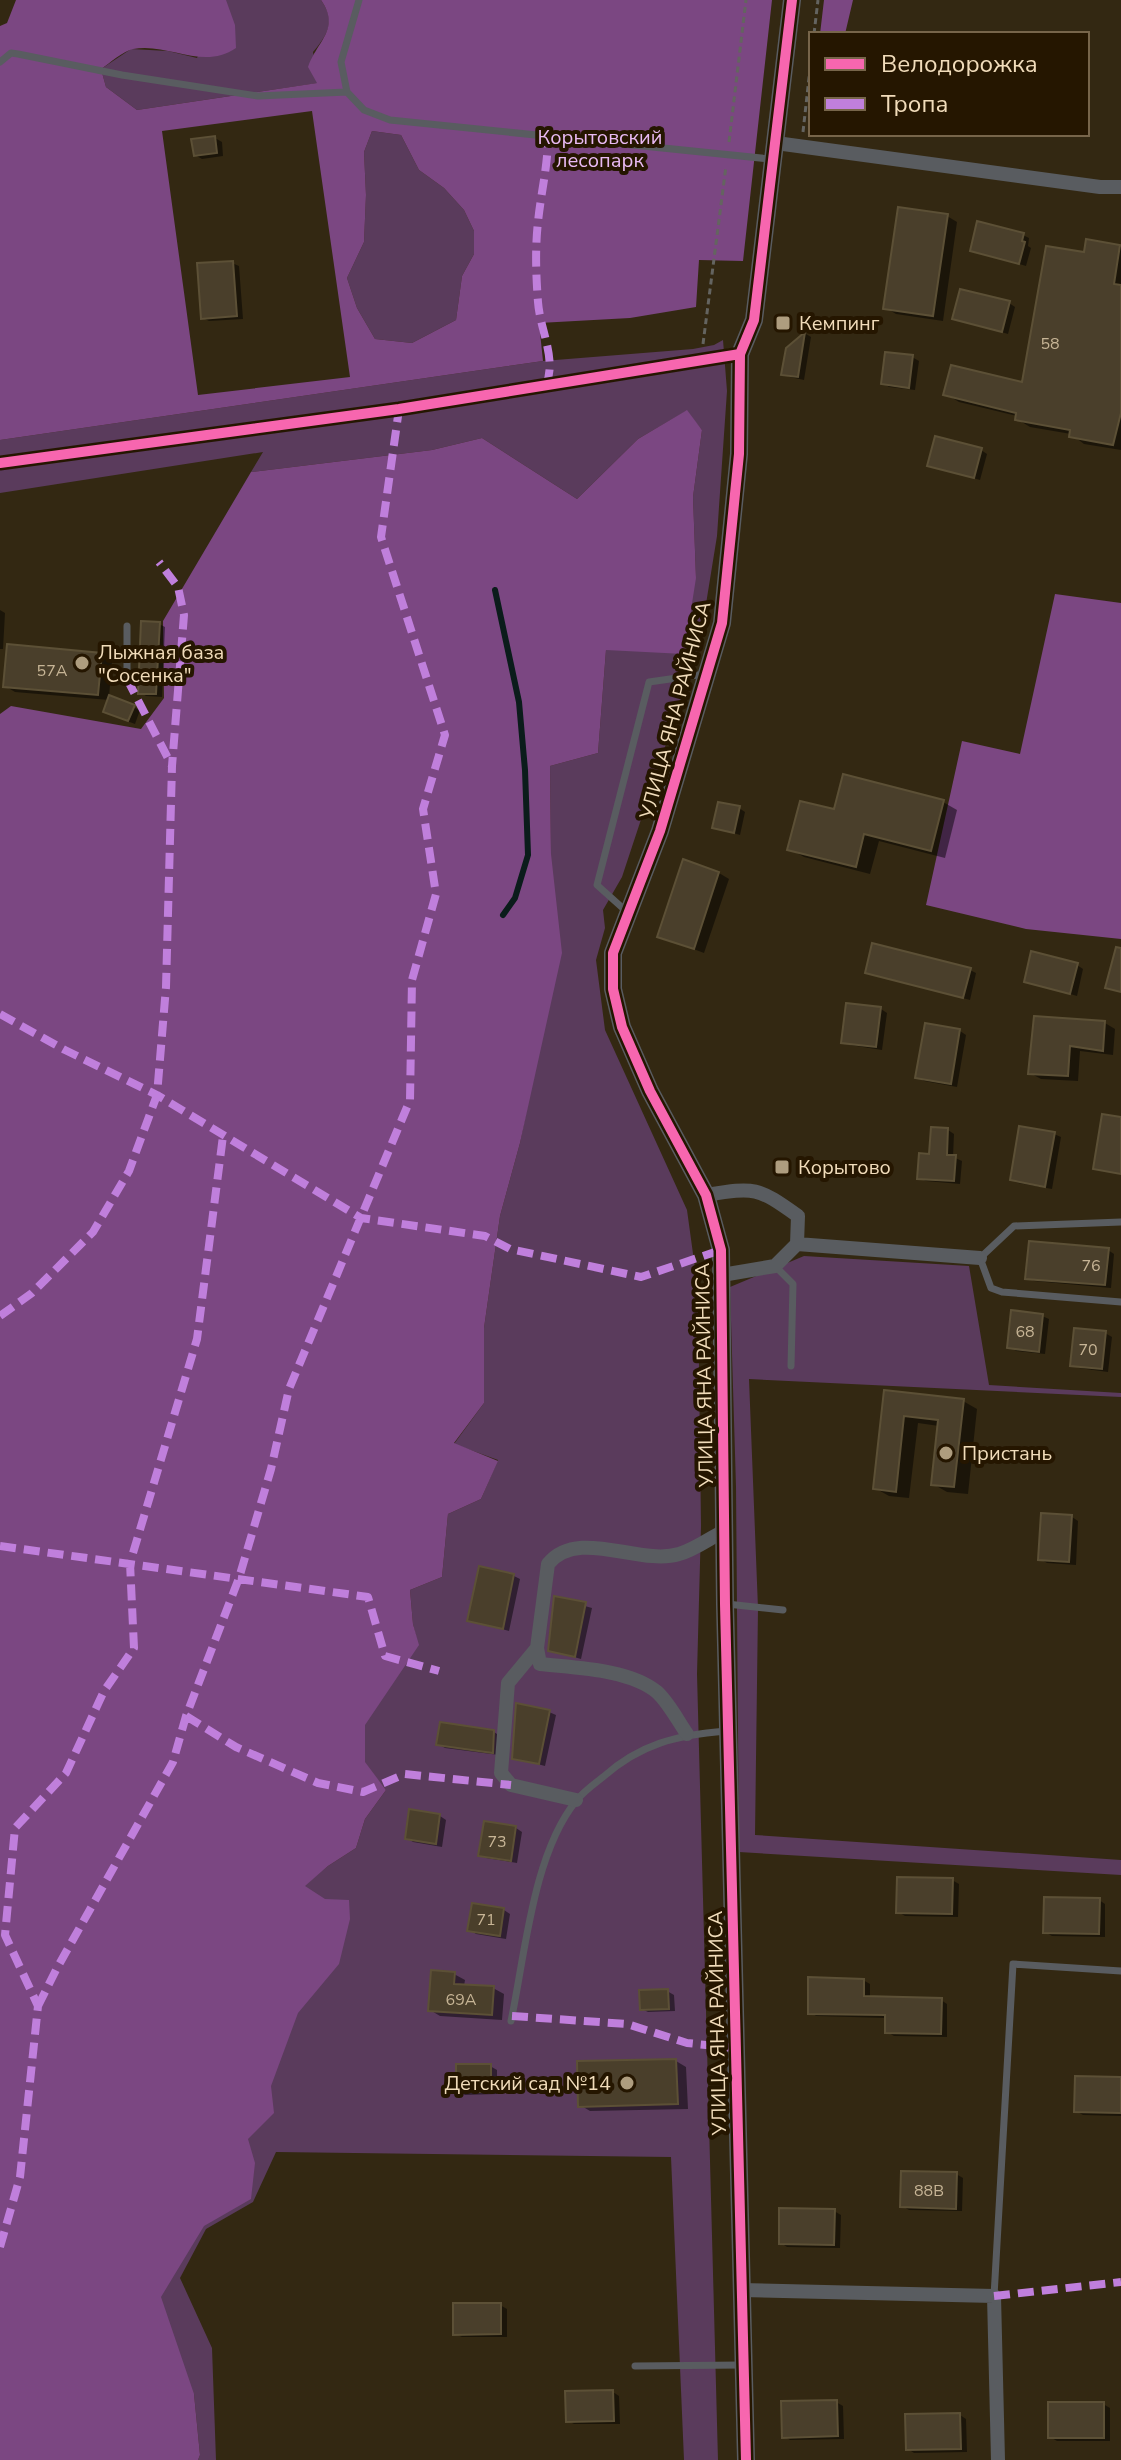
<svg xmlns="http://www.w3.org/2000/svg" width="1121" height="2460" font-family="'Nunito Sans',sans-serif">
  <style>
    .green { fill: #5a3b5c; fill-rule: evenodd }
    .forest { fill: #7b4782; fill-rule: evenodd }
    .shadow { fill: #0007 }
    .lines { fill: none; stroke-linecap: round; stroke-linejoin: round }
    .stream { stroke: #0b1c1b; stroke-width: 6 }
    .building { fill: #4a3f2b; stroke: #5c5036; stroke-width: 2 }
    .path { stroke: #646460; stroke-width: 3; stroke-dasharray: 6 4; stroke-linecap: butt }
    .service { stroke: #595c60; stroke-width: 7 }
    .minor { stroke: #595c60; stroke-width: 14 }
    .tertiary { stroke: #595c60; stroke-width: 18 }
    .quiet { stroke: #c07fdc; stroke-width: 8; stroke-dasharray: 16 8; stroke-linecap: butt }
    .cycleway-casing { stroke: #251600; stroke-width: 15 }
    .cycleway { stroke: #f766af; stroke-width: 10 }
    .poi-dot { fill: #ae9d7f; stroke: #251600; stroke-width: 3 }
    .labels { text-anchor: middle; stroke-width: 8; stroke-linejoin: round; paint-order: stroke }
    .number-label { font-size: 16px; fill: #c7b596 }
    .park-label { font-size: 20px; fill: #e9baf3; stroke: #251600 }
    .poi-label { font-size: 20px; fill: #f1dcba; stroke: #251600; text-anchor: start }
    .street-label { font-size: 20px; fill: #f1dcba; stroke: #251600 }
  </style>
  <rect width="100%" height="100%" fill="#332812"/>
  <!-- green -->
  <path class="green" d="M226,0H321C336,21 328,34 313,52L318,83L137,110L106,87L101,69L131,49L168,51L197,58Z
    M372,131L401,135L419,170L444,188L464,210L474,231V254L462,276L456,320L412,343L375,339L357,308L347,278L364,242L366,195L364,152Z
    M723,340L727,391L717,536L700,641L622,877L603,910L605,928L596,960L605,1030L687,1210L698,1290L701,1526L697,1674L718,2460H684L671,2157L276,2152L253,2202L206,2229L180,2278L212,2348L216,2460H198L200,2455L194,2394L0,2460V2362L388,1573L366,1722L418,1645L413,1624L410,1590L442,1577L448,1514L481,1499L498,1460L454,1444L484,1403V1328L500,1216L520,1143L539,1048L551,854L550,766L598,753L606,650L696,578L693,497L702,430L686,411L638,439L577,499L482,438L432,450L251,472L263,452L0,493V440L543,361L693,349L714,345ZM364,1763L386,1790L365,1819L356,1848L328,1866L305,1885Z
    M804,1256L969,1266L989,1385L1121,1393V1397L749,1379L758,1608L755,1835L1121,1860V1875L739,1852L736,1487L730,1287Z"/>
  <!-- forest -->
  <path class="forest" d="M16,0H226L235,25L236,48C203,71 168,42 133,49C123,51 110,63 101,69L106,87L137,110L317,83L308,67C317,41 341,29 321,0H772L743,261L699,260L696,307L630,318L539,323L543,361L0,440V26L7,23ZM312,111L350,377L198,395L162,131ZM372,131L401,135L419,170L444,188L464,210L474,231V254L462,276L456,320L412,343L375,339L357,308L347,278L364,242L366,195L364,152Z
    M824,0H853L845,34H820Z
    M687,410L702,430L693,497L696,578L684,654L606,650L598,753L550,766L551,854L562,953L520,1143L500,1216L484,1328V1403L454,1443L498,1461L481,1499L448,1514L442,1577L410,1590L413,1624L419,1645L365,1725V1762L386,1790L365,1819L356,1848L328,1866L305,1886L325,1899L349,1900L350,1919L339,1964L298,2013L271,2086L274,2113L248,2139L255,2163L251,2199L204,2226L161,2297L194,2394L200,2455L198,2460H0V714L11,706L141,729L164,698L163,621L251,472L432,450L482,438L577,499L638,439Z
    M1055,594L1121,603V939L1026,929L926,905L962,741L1020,754Z"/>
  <!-- shadow -->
  <path class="shadow" d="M215,138L222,142L223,156L202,159L195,155Z
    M947,216L957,222L943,321L896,314L886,308Z
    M1023,235L1029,238L1028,246L1031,248L1026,266L972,250Z
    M1088,241L1121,247V450L1084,444L1071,434L1030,427L1017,419V416L959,402L946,394L1023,385L1085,255Z
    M232,263L239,266L243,319L209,321L203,318Z
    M1009,303L1015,307L1008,334L955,318Z
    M806,334L811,337L804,380L790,377L784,374L788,350Z
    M912,357L919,361L915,390L889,387L883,383Z
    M981,450L987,454L980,480L930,465Z
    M0,610L5,613L3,649H0Z
    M159,624L165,627L162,697L146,696L140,692Z
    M102,655L112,661L109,697L140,710L135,724L111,715L109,700L15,692L5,686Z
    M943,802L957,810L945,858L879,841L870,874L804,857L790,849L835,812Z
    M739,808L745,812L740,835L714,827Z
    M719,873L729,879L704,953L659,936Z
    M1077,965L1083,969L1077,996L1026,981Z
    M970,970L976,973L970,1000L867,972Z
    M881,1009L887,1013L882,1050L850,1045L843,1042Z
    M1036,1018L1105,1023L1115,1029L1113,1055L1080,1051L1078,1081L1041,1079L1030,1073Z
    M926,1025L960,1031L966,1035L957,1087L924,1081L917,1077Z
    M948,1130L954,1134L953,1157L962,1161L960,1184L926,1181L919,1178Z
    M1054,1134L1061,1137L1052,1189L1018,1183L1012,1179Z
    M1108,1250L1114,1254L1111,1288L1034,1281L1027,1277Z
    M1042,1316L1049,1319L1045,1354L1016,1351L1010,1347Z
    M1105,1333L1112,1337L1108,1372L1079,1368L1073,1365Z
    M886,1392L963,1401L977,1409L968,1494L947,1492L933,1484L939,1426L918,1423L909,1498L889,1496L875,1488Z
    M1072,1517L1078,1521L1076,1565L1047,1563L1040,1559Z
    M514,1576L520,1579L509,1631L470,1620Z
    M556,1598L592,1608L581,1659L550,1650Z
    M549,1712L556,1715L545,1766L514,1758Z
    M494,1732L500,1736L499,1755L445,1748L438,1744Z
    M440,1816L446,1820L442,1847L413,1842L407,1838Z
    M485,1823L516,1828L522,1832L517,1863L486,1858L480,1854Z
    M952,1880L959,1884L958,1917L905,1916L898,1912Z
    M1099,1900L1105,1904V1937L1052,1936L1045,1932Z
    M474,1905L504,1910L510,1914L506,1939L476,1934L470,1930Z
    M454,1974L465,1980L464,1986L493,1988L504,1994L502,2020L440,2016L430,2010Z
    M863,1980L870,1984V1998L941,2000L947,2004V2037L894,2036L887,2032V2018L816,2016L810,2012Z
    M667,1991L674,1995L675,2011L648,2012L642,2009Z
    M676,2061L686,2067L688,2109L590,2111L580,2105Z
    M490,2066L497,2070V2094L465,2095L458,2091Z
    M1121,2079V2116L1083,2115L1076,2111Z
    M956,2174L963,2178L962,2211L909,2210L902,2206Z
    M834,2211L841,2215L840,2248L787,2247L781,2243Z
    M500,2305L507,2309V2337H462L455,2334Z
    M613,2392L619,2396L620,2424H574L568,2421Z
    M836,2402L843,2406L844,2439L790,2440L784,2436Z
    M1103,2404L1110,2408V2441H1057L1050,2437Z
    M960,2415L966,2419L967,2452L914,2453L908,2449Z"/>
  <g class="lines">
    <!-- stream -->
    <path class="stream" d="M495,590L519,702L525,770L528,855L515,898L503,915"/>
  </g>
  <!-- building -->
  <path class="building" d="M215,136L217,153L194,156L191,139Z
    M898,207L948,214L933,316L883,309Z
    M977,221L1024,233L1022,241L1025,242L1019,264L970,251Z
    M1086,239L1120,245L1114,284L1121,285V413L1113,445L1069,437L1070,430L1015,420L1016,413L943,395L951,365L1022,382L1046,246L1084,252Z
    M233,261L237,316L201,319L197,263Z
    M960,289L1010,301L1002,332L952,319Z
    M805,332L798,377L781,375L786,348Z
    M885,352L913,355L909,388L881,384Z
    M935,436L982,448L974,478L927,466Z
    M141,621L160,622L156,694H138Z
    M7,644L102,653L98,695L3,687Z
    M109,695L135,705L128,721L103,712Z
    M843,774L944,800L931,851L864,834L856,867L787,850L800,801L834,809Z
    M718,802L740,806L734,833L712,828Z
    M683,859L719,872L694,949L657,937Z
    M872,943L971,968L963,998L865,973Z
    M1116,947L1121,948V992L1105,988Z
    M1031,951L1078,963L1070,994L1024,982Z
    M846,1003L881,1007L876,1047L841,1043Z
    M1034,1016L1105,1021L1103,1051L1070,1046L1068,1076L1028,1074Z
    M925,1023L960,1029L951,1084L915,1078Z
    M1102,1114L1121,1117V1174L1093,1169Z
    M1019,1126L1055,1132L1045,1187L1010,1180Z
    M931,1127L948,1128L947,1155H956L954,1181L917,1179L919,1153L929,1154Z
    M1029,1241L1109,1248L1105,1285L1025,1279Z
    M1011,1310L1043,1314L1039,1352L1007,1348Z
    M1074,1328L1106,1331L1102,1369L1070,1366Z
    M884,1390L964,1399L954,1487L931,1485L938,1420L904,1416L896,1492L873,1489Z
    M1041,1513L1072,1515L1069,1562L1038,1560Z
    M479,1566L514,1574L503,1629L467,1621Z
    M554,1596L586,1602L575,1657L548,1651Z
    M516,1703L550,1710L539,1764L512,1759Z
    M440,1722L494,1730L493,1753L436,1745Z
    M409,1809L440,1814L436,1844L405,1839Z
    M484,1821L516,1826L511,1861L478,1856Z
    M897,1877L953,1878L952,1914L896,1913Z
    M1044,1897L1100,1898L1099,1934L1043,1933Z
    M472,1903L504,1908L500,1936L467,1931Z
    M431,1970L455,1972L454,1984L494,1986L492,2015L428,2011Z
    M808,1977L864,1979V1996L942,1998L941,2034L885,2033V2015L808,2014Z
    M668,1989L669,2009L640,2010L639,1990Z
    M676,2059L678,2104L578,2107L577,2061Z
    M456,2064H491V2092H456Z
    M1075,2076L1121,2077V2113L1074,2112Z
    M901,2171L957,2172L956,2209L900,2207Z
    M779,2208L835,2209L834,2245L779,2244Z
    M453,2303H501V2334L453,2335Z
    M613,2390L614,2421L566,2422L565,2391Z
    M837,2400L838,2436L782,2438L781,2401Z
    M1048,2402H1104V2438H1048Z
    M960,2413L961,2449L906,2450L905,2414Z"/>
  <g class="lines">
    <!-- path -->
    <path class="path" d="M814,34L818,0
      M803,132L811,60
      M729,142L746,0
      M703,344L726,166"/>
    <!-- service -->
    <path class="service" d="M359,0L341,62L347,92L364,110L390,120L770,159
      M0,62L11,53L18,54L122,75L258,96L347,92
      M127,679V626
      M626,911L597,885L649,682L705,674
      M1121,1222L1014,1226L980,1258L991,1288L1002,1292L1121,1302
      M775,1266L793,1284L791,1366
      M727,1604L783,1610
      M511,2021C525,1955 533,1854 576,1801C583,1792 594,1784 603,1777C640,1744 677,1735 726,1731
      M994,2296L1013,1964L1121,1971
      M635,2366L741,2365"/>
    <!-- minor -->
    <path class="minor" d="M776,143L1100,187H1121
      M0,463L399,409L740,354
      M706,1195C756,1187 757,1187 798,1216L797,1244L775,1266L722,1275
      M797,1244L980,1258
      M537,1648L508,1683L501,1773L511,1785L576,1800
      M687,1734C678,1721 669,1703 657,1692C629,1669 575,1668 540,1664L537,1648L548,1564C578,1527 639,1566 679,1554C694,1550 710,1538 724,1531
      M741,2290L994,2296L998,2460"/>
    <!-- tertiary -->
    <path class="tertiary" d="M746,2460L725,1604L721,1250L706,1195L650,1091L622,1027L613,989V953L660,831L722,623L739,454L740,354L754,320L792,0"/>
    <!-- quiet -->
    <path class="quiet" d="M546,385C557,359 540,330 538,302C536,275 535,249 538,222C541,192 548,166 548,136
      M127,679L172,766
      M0,1014L65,1050L157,1095L361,1218L485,1236L510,1249L641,1277L721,1250
      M0,1316L32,1293L93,1232L129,1171L157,1095L166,987L172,766L184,615L178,587L159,562
      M0,1546L368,1597L385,1656L439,1671
      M186,1716L236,1747L318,1783L363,1792L405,1774L511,1785
      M38,2006L57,1968L173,1762L186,1716L239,1578L271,1469L289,1389L410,1100L412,980L436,894L423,809L445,735L381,537L399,409
      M512,2016L627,2024L687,2043L735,2048
      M0,2247L20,2177L38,2006L5,1935L15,1828L66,1773L104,1691L134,1648L130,1563L197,1339L223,1136
      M994,2296L1121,2282"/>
    <defs>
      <path id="cycleway" d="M0,463L399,409L740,354
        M746,2460L725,1604L721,1250L706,1195L650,1091L622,1027L613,989V953L660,831L722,623L739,454L740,354L754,320L792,0"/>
    </defs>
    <!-- cycleway casing -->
    <use href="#cycleway" class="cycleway-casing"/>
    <!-- cycleway -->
    <use href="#cycleway" class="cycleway"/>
  </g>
  <!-- markers -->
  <g class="poi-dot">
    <rect x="775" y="315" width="16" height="16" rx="4"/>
    <circle cx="82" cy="663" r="8"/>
    <rect x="774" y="1159" width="16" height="16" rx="4"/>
    <circle cx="946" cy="1453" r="8"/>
    <circle cx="627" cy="2083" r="8"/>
  </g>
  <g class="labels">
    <!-- number labels -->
    <g class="number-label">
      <text x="1050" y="349">58</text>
      <text x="52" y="676">57А</text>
      <text x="1091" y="1271">76</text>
      <text x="1025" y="1337">68</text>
      <text x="1088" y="1355">70</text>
      <text x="497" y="1847">73</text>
      <text x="486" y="1925">71</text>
      <text x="461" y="2005">69А</text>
      <text x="929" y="2196">88В</text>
    </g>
    <!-- park labels -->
    <g class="park-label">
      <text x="600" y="144">Корытовский<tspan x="600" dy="23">лесопарк</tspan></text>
    </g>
    <!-- poi labels -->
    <g class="poi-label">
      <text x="799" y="330">Кемпинг</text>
      <text x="98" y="659">Лыжная база<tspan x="98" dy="23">"Сосенка"</tspan></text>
      <text x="798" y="1174">Корытово</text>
      <text x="962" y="1460">Пристань</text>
      <text x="611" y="2090" text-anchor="end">Детский сад №14</text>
    </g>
    <!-- street labels -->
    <g class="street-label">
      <text transform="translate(675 710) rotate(-75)" y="7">УЛИЦА ЯНА РАЙНИСА</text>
      <text transform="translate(704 1375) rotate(-91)" y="7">УЛИЦА ЯНА РАЙНИСА</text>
      <text transform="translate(717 2023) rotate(-91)" y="7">УЛИЦА ЯНА РАЙНИСА</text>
    </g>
  </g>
  <!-- legend -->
  <rect x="809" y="32" width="280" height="104" fill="#251600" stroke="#77654a" stroke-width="2"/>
  <rect x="825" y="58" width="40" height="12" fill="#f766af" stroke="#77654a" stroke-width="2"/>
  <text x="881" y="72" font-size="24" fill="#f1dcba">Велодорожка</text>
  <rect x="825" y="98" width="40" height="12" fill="#c07fdc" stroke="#77654a" stroke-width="2"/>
  <text x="881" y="112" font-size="24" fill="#f1dcba">Тропа</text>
</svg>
